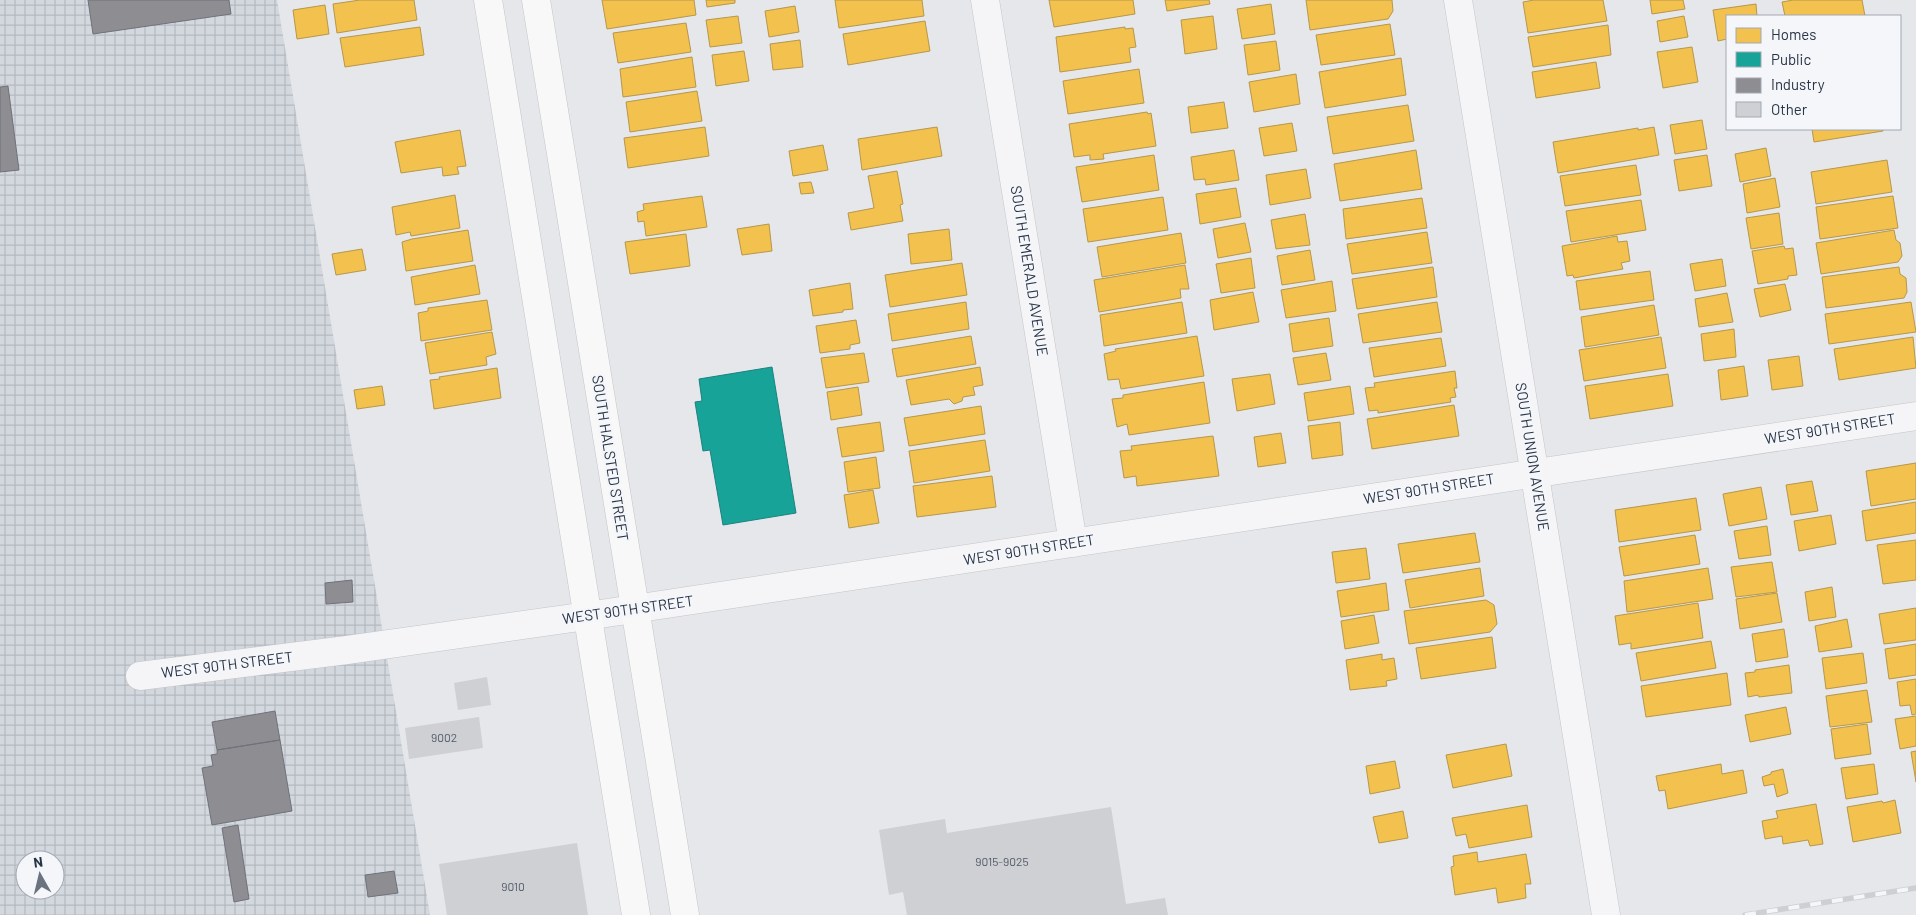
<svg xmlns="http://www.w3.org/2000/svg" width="1916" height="915" font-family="Barlow,sans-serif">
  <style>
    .industrial { fill: url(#industrial-grid); fill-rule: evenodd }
    .homes { fill: #f2c14e; stroke: #b6974c }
    .public { fill: #17a398; stroke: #1c8280 }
    .industry { fill: #8d8d92; stroke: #6f727c }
    .building { fill: #ced0d3 }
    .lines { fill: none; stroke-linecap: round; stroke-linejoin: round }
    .minor-casing { stroke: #c3c5c8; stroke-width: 29 }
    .secondary-casing { stroke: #c3c5c8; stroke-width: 29 }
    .minor { stroke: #f5f5f7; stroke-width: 28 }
    .secondary { stroke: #f8f8f8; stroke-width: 28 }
    .rail-casing { stroke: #cecfd2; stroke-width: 5.5 }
    .rail { stroke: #f4f6f9; stroke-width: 4; stroke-dasharray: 11; stroke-linecap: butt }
    .labels { text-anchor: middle; stroke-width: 5; stroke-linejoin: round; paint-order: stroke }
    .number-label { font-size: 12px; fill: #535c6b }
    .street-label { font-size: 15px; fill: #293447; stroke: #f4f6f9 }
  </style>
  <defs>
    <pattern id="industrial-grid" width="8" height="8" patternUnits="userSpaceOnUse" patternTransform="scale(1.25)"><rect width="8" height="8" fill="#d3d7de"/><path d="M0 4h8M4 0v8" fill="none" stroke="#b5b9c0"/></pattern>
  </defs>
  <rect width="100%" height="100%" fill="#e5e7ea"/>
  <!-- industrial -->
  <path class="industrial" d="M0,0H277L430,915H0ZM25,860H55V890H25Z"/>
  <!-- homes -->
  <path class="homes" d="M360,0H414L417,20L337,33L333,4Z
    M602,0H694L696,15L607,29Z
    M706,0H735V3L707,7Z
    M835,0H922L924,16L839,28Z
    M1049,0H1133L1135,14L1054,27Z
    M1165,0H1209L1210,4L1167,11Z
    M1306,0H1392L1393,11L1388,19L1310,30Z
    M1534,0H1603L1607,21L1528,33L1523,2Z
    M1650,0H1683L1685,9L1652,14Z
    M1793,0H1862L1865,16H1785L1782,2Z
    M1271,4L1275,34L1242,39L1237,9Z
    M1756,4L1757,16H1727V39L1718,41L1713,10Z
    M325,5L329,34L297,39L293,10Z
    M795,6L799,32L769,37L765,11Z
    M738,16L742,43L710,47L706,20Z
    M1213,16L1217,49L1185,54L1181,20Z
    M1684,16L1688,37L1660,42L1657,21Z
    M925,21L930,51L848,65L843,34Z
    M686,23L691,52L618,63L613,33Z
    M1390,24L1395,55L1321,65L1316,35Z
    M1608,25L1611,55L1533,67L1528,37Z
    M420,27L424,55L345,67L340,38Z
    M1125,27V29L1133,28L1136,47L1129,48L1131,62L1060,72L1056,37Z
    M800,40L803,67L773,70L770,44Z
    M1276,41L1280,70L1248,75L1244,45Z
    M1692,47L1698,82L1663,88L1657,52Z
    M744,51L749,81L716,86L712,55Z
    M692,57L696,87L623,97L620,69Z
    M1401,58L1406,95L1325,108L1319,72Z
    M1596,62L1600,88L1536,98L1532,72Z
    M1139,69L1144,103L1068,114L1063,81Z
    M1296,74L1300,104L1254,112L1249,82Z
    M697,91L702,121L630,132L626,102Z
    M1224,102L1228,128L1191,133L1188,107Z
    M1408,105L1414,141L1333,154L1327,117Z
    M1147,112L1148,114L1151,113L1156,146L1103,154L1104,159L1090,160V155L1074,157L1069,124Z
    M1702,120L1707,149L1675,154L1670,125Z
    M1292,123L1297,151L1264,156L1259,128Z
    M705,127L709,156L628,168L624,138Z
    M937,127L942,156L862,170L858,139Z
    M1654,127L1659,155L1558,173L1553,142L1638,128V130Z
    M1812,129H1883V131L1814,142Z
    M460,130L466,166L457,167L459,174L443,176L442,167L401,173L395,142Z
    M823,145L828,170L793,176L789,151Z
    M1766,148L1771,176L1740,182L1735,154Z
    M1234,150L1239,180L1206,185L1205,179L1194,180L1191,157Z
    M1416,150L1422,189L1340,201L1334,164Z
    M1154,155L1159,190L1082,202L1076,167Z
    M1707,155L1712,186L1679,191L1674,160Z
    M1887,160L1892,192L1816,204L1811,172Z
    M1636,165L1641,195L1565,206L1560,176Z
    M1306,169L1311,198L1270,205L1266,175Z
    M897,171L903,204L900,205L903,221L851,230L848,213L874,208L868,176Z
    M1775,178L1780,207L1747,213L1743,184Z
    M811,182L814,193L801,194L799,183Z
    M1236,188L1241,217L1200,224L1196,194Z
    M455,195L460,228L411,236L410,232L396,235L392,207Z
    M702,196L707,227L646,236L644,221L638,222L637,212L644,210L643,204Z
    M1893,196L1898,228L1820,239L1816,207Z
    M1163,197L1168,230L1088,242L1083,209Z
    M1422,198L1427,228L1346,239L1343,209Z
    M1641,200L1646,230L1571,242L1566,211Z
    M1779,213L1783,244L1751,249L1746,218Z
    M1305,214L1310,245L1276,249L1271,220Z
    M1245,223L1251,252L1218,258L1213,229Z
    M769,224L772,251L742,255L737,229Z
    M949,229L952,260L911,264L908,234Z
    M468,230L473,261L406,271L402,242L412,239Z
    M1894,230L1896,240L1900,243L1902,256L1898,262L1821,274L1816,243Z
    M1427,232L1432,263L1352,274L1347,244Z
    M1181,233L1186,263L1102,277L1097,247Z
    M686,234L690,266L630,274L625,242Z
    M1617,236L1618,242L1627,241L1630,261L1621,263L1623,269L1574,278L1573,275L1567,276L1562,246Z
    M1784,246L1785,249L1793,248L1797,275L1788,276V279L1758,284L1752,251Z
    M362,249L366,270L336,275L332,254Z
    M1310,250L1315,280L1282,285L1277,256Z
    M1251,258L1255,288L1221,293L1216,264Z
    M1722,259L1726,286L1695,291L1690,264Z
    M962,263L967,295L890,307L885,275Z
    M475,265L480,294L415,305L411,277Z
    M1185,265L1189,289H1180L1181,298L1099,312L1094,280Z
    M1433,267L1437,297L1357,309L1352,279Z
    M1899,267L1900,274L1906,278L1907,292L1904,298L1826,308L1822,277Z
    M1650,271L1654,300L1580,310L1576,281Z
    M1332,281L1336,311L1286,318L1281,290Z
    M850,283L853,309L843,310V312L813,316L809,290Z
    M1785,284L1791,310L1760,317L1754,289Z
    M1253,292L1259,322L1214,330L1210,300Z
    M1727,293L1733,322L1699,327L1695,299Z
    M487,300L492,330L421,341L418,313L428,311V308Z
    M966,302L969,329L892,341L888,314Z
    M1182,302L1187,333L1104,346L1100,315Z
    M1437,302L1442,332L1363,343L1358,314Z
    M1911,302L1916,332L1829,344L1825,314Z
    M1654,305L1659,335L1585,347L1581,317Z
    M1329,318L1333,346L1293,352L1289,324Z
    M856,320L860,343L850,345V349L820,353L816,326Z
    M1734,329L1736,357L1704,361L1701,334Z
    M492,332L496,354L486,357L487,365L430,374L425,343Z
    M971,336L976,364L897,377L892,349Z
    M1197,336L1204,376L1121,389L1119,379L1108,380L1104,354L1116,351L1115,349Z
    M1661,337L1666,368L1584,381L1579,350Z
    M1913,337L1916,368L1839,380L1834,349Z
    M1441,338L1446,366L1374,377L1369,348Z
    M864,353L869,382L826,388L821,358Z
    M1326,353L1331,380L1298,385L1293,358Z
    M1799,356L1803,386L1772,390L1768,360Z
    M1744,366L1748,396L1721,400L1718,370Z
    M980,367L983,385L973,387L975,395L963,397L962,401L954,404L949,399L911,405L906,380Z
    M497,368L501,398L434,409L430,380L440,379L439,377Z
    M1455,371L1457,388H1454L1456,397L1450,398L1451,402L1378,413V410L1369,411L1365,388L1375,387L1374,383Z
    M1270,374L1275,404L1237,411L1232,379Z
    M1668,374L1673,406L1590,419L1585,386Z
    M1204,382L1210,423L1129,435L1127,424L1117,427L1112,399L1123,398V395Z
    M382,386L385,405L357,409L354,390Z
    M1350,386L1354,414L1308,421L1304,393Z
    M858,387L862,415L831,420L827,392Z
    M1454,405L1459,436L1372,449L1367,419Z
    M981,406L985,434L909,446L904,418Z
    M880,422L884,451L842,457L837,428Z
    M1340,422L1343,455L1312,459L1308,426Z
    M1281,433L1286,463L1258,467L1254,437Z
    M1213,436L1219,476L1137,486L1136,476L1124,478L1120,451L1132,450L1131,446Z
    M985,440L990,471L914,483L909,451Z
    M876,457L880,488L848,492L844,462Z
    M1916,463V499L1871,506L1866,471Z
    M992,476L996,507L917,517L913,486Z
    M1812,481L1818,511L1791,515L1786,485Z
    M1761,487L1767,519L1729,526L1723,494Z
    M873,490L879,523L849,528L844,495Z
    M1696,498L1701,530L1619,542L1615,510Z
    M1916,502V533L1866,541L1862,511Z
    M1831,515L1836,544L1799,551L1794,521Z
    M1767,526L1771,555L1739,559L1734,531Z
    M1475,533L1480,562L1403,573L1398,544Z
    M1695,535L1700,564L1624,576L1619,547Z
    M1916,540V580L1883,584L1877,545Z
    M1366,548L1370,579L1336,583L1332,552Z
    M1772,562L1777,592L1736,597L1731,567Z
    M1480,568L1484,596L1410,608L1405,580Z
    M1708,568L1713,599L1627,612L1624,581Z
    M1386,583L1389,610L1341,617L1337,591Z
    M1832,587L1836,617L1809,621L1805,592Z
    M1777,593L1782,622L1740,629L1736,599Z
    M1486,600L1494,605L1497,624L1490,632L1409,644L1404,611Z
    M1698,603L1703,638L1631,649V643L1619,645L1615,616Z
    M1916,608V640L1884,644L1879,614Z
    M1374,615L1379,643L1345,649L1341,621Z
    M1847,619L1852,647L1819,652L1815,626Z
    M1784,629L1788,657L1756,662L1752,634Z
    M1492,637L1496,668L1421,679L1416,648Z
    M1711,641L1716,668L1641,681L1636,653Z
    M1916,644V675L1889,679L1885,649Z
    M1863,653L1867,683L1826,689L1822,658Z
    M1382,654V660L1394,658L1397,679L1386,681L1387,686L1350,690L1346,660Z
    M1789,665L1792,693L1759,697L1758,695L1748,697L1745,673L1755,672V670Z
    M1727,673L1731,705L1646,717L1641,686Z
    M1916,679V714L1912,715L1910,705L1900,706L1897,682Z
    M1867,690L1872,722L1830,727L1826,696Z
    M1786,707L1791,734L1750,742L1745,715Z
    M1916,716V746L1900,749L1895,719Z
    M1867,724L1871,754L1835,759L1831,729Z
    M1506,744L1512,776L1453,788L1446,755Z
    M1916,751V782L1911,752Z
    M1395,761L1400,788L1370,794L1366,766Z
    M1721,764L1722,774L1743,770L1747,793L1668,809L1665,790L1659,791L1656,776Z
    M1874,764L1878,794L1846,799L1841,768Z
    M1783,769L1788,793L1777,797L1774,784L1764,786L1762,777L1771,774V772Z
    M1895,800L1901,833L1853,842L1847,807L1882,801L1883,803Z
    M1816,804L1823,844L1810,846L1808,840L1783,844L1782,836L1765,839L1762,821L1778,818L1776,811Z
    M1527,805L1532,837L1469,848L1466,834L1456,836L1452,818Z
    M1403,811L1408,838L1379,843L1373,817Z
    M1477,852L1478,862L1526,854L1531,884H1525L1526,898L1498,903L1496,888L1455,895L1451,867L1454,866L1453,856Z"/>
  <!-- public -->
  <path class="public" d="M772,367L796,513L723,525L710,450L703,451L695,402L702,401L699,379Z"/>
  <!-- industry -->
  <path class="industry" d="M88,0H229L231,14L93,34Z
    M8,86L19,170L0,172V87Z
    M352,580L353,602L326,604L325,583Z
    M275,711L280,740L217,750L212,722Z
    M280,740L292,811L212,825L202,768L213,766L211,755L217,754V750Z
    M238,825L249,899L234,902L222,828Z
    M394,871L398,893L368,897L365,875Z"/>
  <!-- building -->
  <path class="building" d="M487,677L491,705L458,710L454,683Z
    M479,717L483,748L409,759L405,728Z
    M1111,807L1126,904L1165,898L1168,915H907L903,892L889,895L879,830L945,819L947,833Z
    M577,843L588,915H447L439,864Z"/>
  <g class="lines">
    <defs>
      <path id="minor" d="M985,0L1073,543
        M1458,0L1606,915
        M140,676L347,650L587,616L1916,416"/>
      <path id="secondary" d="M488,0L636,915
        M536,0L685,915"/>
    </defs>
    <!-- minor casing -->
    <use href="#minor" class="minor-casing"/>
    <!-- secondary casing -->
    <use href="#secondary" class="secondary-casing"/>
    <!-- minor -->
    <use href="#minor" class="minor"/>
    <!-- secondary -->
    <use href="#secondary" class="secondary"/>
    <defs>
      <path id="rail" d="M1745,915L1916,888"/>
    </defs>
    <!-- rail casing -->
    <use href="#rail" class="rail-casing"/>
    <!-- rail -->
    <use href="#rail" class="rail"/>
  </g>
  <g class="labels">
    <!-- number labels -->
    <g class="number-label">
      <text x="444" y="742">9002</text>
      <text x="1002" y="866">9015-9025</text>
      <text x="513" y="891">9010</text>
    </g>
    <!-- street labels -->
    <g class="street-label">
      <text transform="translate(1029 271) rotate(81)" y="5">SOUTH EMERALD AVENUE</text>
      <text transform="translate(1830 429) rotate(-9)" y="5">WEST 90TH STREET</text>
      <text transform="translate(1532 457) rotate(81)" y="5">SOUTH UNION AVENUE</text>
      <text transform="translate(610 458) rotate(81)" y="5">SOUTH HALSTED STREET</text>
      <text transform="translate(1429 489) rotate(-9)" y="5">WEST 90TH STREET</text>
      <text transform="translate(1029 550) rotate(-9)" y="5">WEST 90TH STREET</text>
      <text transform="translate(628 610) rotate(-8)" y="5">WEST 90TH STREET</text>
      <text transform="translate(227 665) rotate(-7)" y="5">WEST 90TH STREET</text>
    </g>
  </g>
  <!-- legend -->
  <rect x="1726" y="15" width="175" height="115" fill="#f4f6f9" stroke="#a3a8b2"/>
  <rect x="1736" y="28" width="25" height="15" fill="#f2c14e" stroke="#a3a8b2"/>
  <text x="1771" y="40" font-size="15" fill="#293447">Homes</text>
  <rect x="1736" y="52" width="25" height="15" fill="#17a398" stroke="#a3a8b2"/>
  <text x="1771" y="65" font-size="15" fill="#293447">Public</text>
  <rect x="1736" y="78" width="25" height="15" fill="#8d8d92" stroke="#a3a8b2"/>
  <text x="1771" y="90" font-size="15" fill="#293447">Industry</text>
  <rect x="1736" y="102" width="25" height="15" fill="#ced0d3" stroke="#a3a8b2"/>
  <text x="1771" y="115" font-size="15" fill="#293447">Other</text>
  <!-- north arrow -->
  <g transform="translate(40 875) rotate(352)"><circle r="24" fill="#f4f6f9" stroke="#a3a8b2"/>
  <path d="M0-4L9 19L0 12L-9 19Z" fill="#6b7380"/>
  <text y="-8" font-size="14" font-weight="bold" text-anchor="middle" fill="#293447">N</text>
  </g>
</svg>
